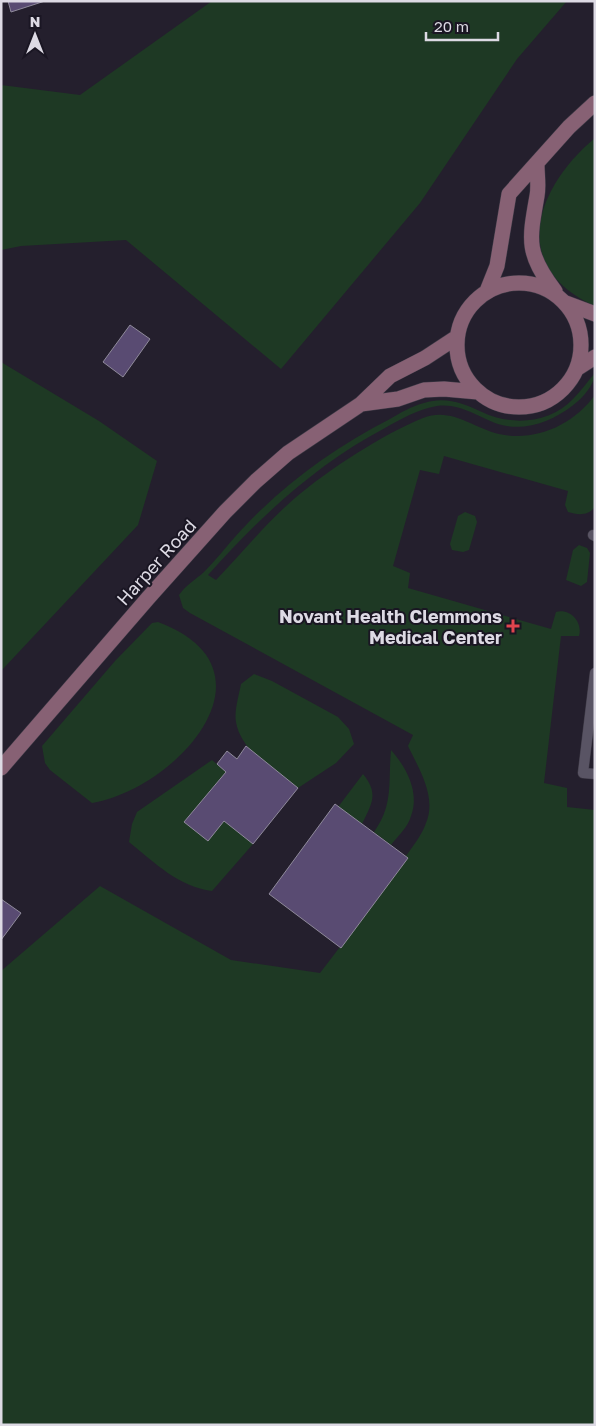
<svg xmlns="http://www.w3.org/2000/svg" width="596" height="1426" font-family="'Golos Text',sans-serif">
  <style>
    .green { fill: #1e3924 }
    .building { fill: #594b72; stroke: #8f8a9b }
    .lines { fill: none; stroke-linecap: round; stroke-linejoin: round }
    .lane-casing { stroke: #3f3b47; stroke-width: 11 }
    .secondary-casing { stroke: #3f3b47; stroke-width: 16 }
    .lane { stroke: #595464; stroke-width: 10 }
    .secondary { stroke: #876174; stroke-width: 15 }
    .health-dot { fill: #e0444e; stroke: #1a1623; stroke-width: 2 }
    .labels { text-anchor: middle; dominant-baseline: central; stroke-width: 4; stroke-linejoin: round; paint-order: stroke }
    .street-label { font-size: 18px; fill: #dddae4; stroke: #1a1623 }
    .poi-label { font-size: 18px; font-weight: bold; fill: #dddae4; stroke: #1a1623; text-anchor: end }
  </style>
  <rect width="100%" height="100%" fill="#241f2d"/>
  <path class="green" d="M 212,1 L 567,1 L 517,59 L 420,203 L 281,369 L 126,240 L 21,246 L 1,250 L 1,85 L 80,95 Z
    M 595,138 L 595,306 C 508,267 535,188 595,138 Z
    M 1,362 L 99,421 L 157,461 L 138,525 L 1,671 Z
    M 595,373 C 595,384 582,399 572,406 C 551,422 524,432 498,424 C 477,417 461,403 437,406 C 418,409 401,419 385,428 C 315,465 260,517 208,575 L 216,580 C 242,553 266,523 295,498 C 328,470 383,434 423,418 C 452,407 472,428 499,434 C 536,442 573,425 595,395 L 595,507 C 588,516 578,515 568,512 L 565,505 L 568,491 L 444,456 L 439,474 L 420,470 L 393,566 L 410,573 L 408,588 L 551,629 L 556,612 C 571,608 583,623 579,636 L 561,636 L 544,783 L 567,788 L 567,807 L 595,810 L 595,1425 L 1,1425 L 1,971 L 100,886 L 231,960 L 320,973 L 408,858 L 406,856 C 413,846 422,835 426,823 C 437,797 419,769 408,746 L 413,735 L 190,613 L 183,608 L 179,595 C 186,585 195,580 204,572 C 219,557 232,539 247,524 C 288,481 337,446 390,419 C 400,413 412,406 424,403 C 445,396 463,403 482,412 C 511,426 549,424 573,399 C 581,391 587,382 595,373 Z
    M 465,512 L 475,516 L 477,522 L 469,550 L 463,552 L 452,550 L 450,544 L 458,516 Z
    M 579,545 L 587,548 L 590,553 L 587,582 L 581,586 L 566,580 L 573,550 Z
    M 158,622 C 284,669 178,788 92,803 L 50,770 L 45,763 L 42,746 L 115,661 L 152,623 Z
    M 254,674 L 272,681 L 338,717 L 349,729 L 354,744 L 336,763 L 298,788 C 276,771 241,752 236,722 C 234,711 239,695 241,684 Z
    M 391,750 C 406,767 420,792 411,816 C 408,827 398,836 391,845 L 374,832 C 394,804 388,782 391,750 Z
    M 212,760 L 226,772 L 184,822 L 224,821 L 253,844 L 212,891 C 179,887 155,863 129,842 L 132,824 L 137,812 Z
    M 363,774 C 379,794 372,803 362,824 L 338,807 Z"/>
  <path class="building" d="M 8,1 L 45,1 L 11,12 Z
    M 130,325 L 150,339 L 123,377 L 103,362 Z
    M 246,746 L 298,788 L 253,844 L 224,821 L 208,841 L 184,822 L 226,772 L 217,764 L 227,751 L 237,759 Z
    M 335,804 L 408,858 L 341,948 L 269,894 Z
    M 1,899 L 21,913 L 1,940 Z"/>
  <g class="lines">
    <g class="lane-casing">
      <path id="lane" d="M 593,535 L 595,536
        M 595,673 L 583,773 L 595,774"/>
    </g>
    <g class="secondary-casing">
      <path id="secondary" d="M 537,165 C 537,175 539,186 537,196 C 529,241 526,253 555,291
        M457 345a62 62 0 1 1 124 0a62 62 0 1 1-124 0Z
        M 487,291 L 497,266 L 509,194 L 569,127 L 595,103
        M 566,303 L 595,314
        M 578,368 L 595,357
        M 361,404 L 398,399 L 424,390 L 444,389 L 478,392
        M 1,768 L 149,597 L 225,512 L 256,481 L 288,453 L 361,404 L 390,376 L 425,358 L 457,337"/>
    </g>
    <use href="#lane" class="lane"/>
    <use href="#secondary" class="secondary"/>
  </g>
  <path class="health-dot" d="M510.5 618.5h5v5h5v5h-5v5h-5v-5h-5v-5h5z"/>
  <g class="labels">
    <g class="street-label">
      <text transform="translate(156 562) rotate(-48)">Harper Road</text>
    </g>
    <g class="poi-label">
      <text x="502" y="616">Novant Health Clemmons<tspan x="502" dy="21">Medical Center</tspan></text>
    </g>
  </g>
  <rect width="596" height="1426" fill="none" stroke="#dddae4" stroke-width="5"/>
  <g transform="translate(35 35)" stroke="#1a1623" stroke-width="4" paint-order="stroke">
  <path d="M0-4L9 19L0 12L-9 19Z" fill="#dddae4"/>
  <text y="-8" font-size="14" font-weight="bold" text-anchor="middle" fill="#dddae4">N</text>
  </g>
  <path d="M426 32v8h72v-8" fill="none" stroke="#dddae4" stroke-width="2.5"/>
  <text x="434" y="32" font-size="15" fill="#dddae4" stroke="#1a1623" stroke-width="4" paint-order="stroke">20 m</text>
</svg>
